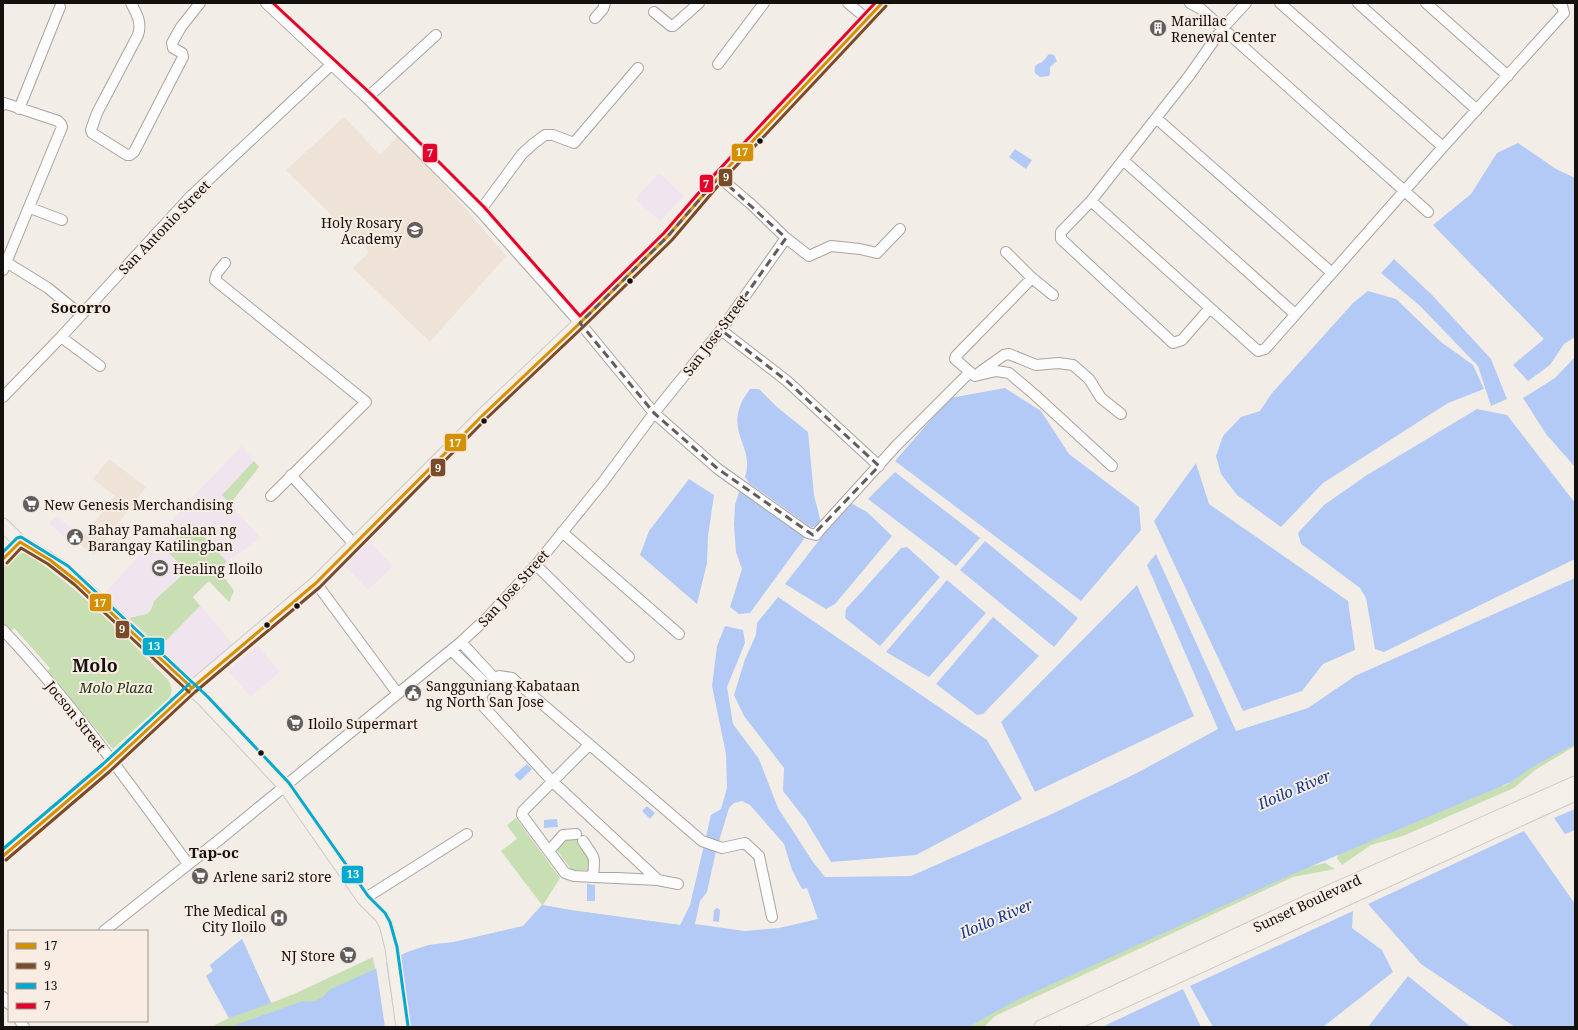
<svg xmlns="http://www.w3.org/2000/svg" width="1578" height="1030" font-family="'Noto Serif',serif">
  <style>
    .commercial { fill: #f0e5ee }
    .education { fill: #eee3d6 }
    .green { fill: #c7dfb2 }
    .water { fill: #b3caf6; fill-rule: evenodd }
    .pier { fill: #f3ede8 }
    .lines { fill: none; stroke-linecap: round; stroke-linejoin: round }
    .minor-casing { stroke: #a8a4a0; stroke-width: 12 }
    .major-casing { stroke: #ccc9c7; stroke-width: 15 }
    .minor { stroke: #fdfcfc; stroke-width: 10 }
    .major { stroke: #f5efea; stroke-width: 13 }
    .bus-1-casing { stroke: #f8ece3; stroke-width: 6 }
    .bus-2-casing { stroke: #f8ece3; stroke-width: 6 }
    .bus-3-casing { stroke: #f8ece3; stroke-width: 6 }
    .bus-4-casing { stroke: #f8ece3; stroke-width: 6 }
    .bus-1 { stroke: #d59002; stroke-width: 3 }
    .bus-2 { stroke: #7a4b2a; stroke-width: 3 }
    .bus-3 { stroke: #00a9ce; stroke-width: 3 }
    .bus-4 { stroke: #e4002b; stroke-width: 3 }
    .marked { fill: none; stroke: #625d5a; stroke-width: 3; stroke-dasharray: 8 5; stroke-linejoin: round }
    .bus-dot { fill: #14100d; stroke: #f8ece3; stroke-width: 1.5 }
    .labels { text-anchor: middle; dominant-baseline: central; stroke-width: 4; stroke-linejoin: round; paint-order: stroke }
    .poi-label { font-size: 14px; fill: #14100d; stroke: #f8ece3; text-anchor: start }
    .street-label { font-size: 14px; fill: #14100d; stroke: #f8ece3 }
    .park-label { font-size: 14px; font-style: italic; fill: #1e3210; stroke: #f8ece3 }
    .neighbourhood-label { font-size: 15px; font-weight: bold; fill: #14100d; stroke: #f8ece3 }
    .water-label { font-size: 15px; font-style: italic; fill: #0a3690; stroke: #f8ece3 }
    .district-label { font-size: 18px; font-weight: bold; fill: #14100d; stroke: #f8ece3 }
    .line-badge { stroke: #f8ece3; stroke-width: 1.5 }
    .badge-label { font-size: 11px; text-anchor: middle; font-weight: bold; fill: #fff }
  </style>
  <rect width="100%" height="100%" fill="#f3ede8"/>
  <path class="commercial" d="M 659,173 L 684,196 L 660,221 L 635,199 Z
    M 242,446 L 259,467 L 230,504 L 261,538 L 227,562 L 219,570 L 234,591 L 229,602 L 209,581 L 193,597 L 234,645 L 194,678 L 188,675 L 104,594 L 203,486 Z
    M 57,516 L 72,529 L 65,538 L 49,523 Z
    M 370,542 L 393,566 L 368,590 L 345,566 Z
    M 257,645 L 280,672 L 251,697 L 228,671 Z"/>
  <path class="education" d="M 344,117 L 380,155 L 398,136 L 465,208 L 506,256 L 430,342 L 353,268 L 369,252 L 286,170 Z
    M 109,459 L 146,487 L 94,555 L 78,543 L 115,496 L 93,479 Z"/>
  <path class="green" d="M 254,461 L 259,467 L 230,504 L 222,495 Z
    M 192,524 L 227,562 L 219,570 L 234,591 L 229,602 L 209,581 L 193,597 L 200,606 L 160,647 L 129,618 L 147,614 L 151,610 L 154,601 L 182,575 L 176,568 L 180,564 L 165,549 Z
    M 24,553 L 28,554 C 80,590 125,635 168,680 C 172,687 173,692 169,698 L 113,749 L 47,672 L 50,668 L 14,628 L 11,631 L 3,623 L 3,568 L 19,554 Z
    M 1575,741 L 1575,746 L 1535,770 L 1514,788 L 1403,836 L 1371,845 L 1342,865 L 1337,858 L 1340,851 L 1497,780 L 1504,786 L 1511,782 L 1512,777 Z
    M 516,818 L 560,878 L 543,905 L 570,910 L 680,925 L 404,966 L 401,955 L 429,945 L 454,942 L 523,926 L 542,905 L 501,851 L 517,839 L 507,825 Z
    M 575,837 L 591,855 L 590,870 L 572,870 L 558,852 L 557,849 L 561,840 Z
    M 1325,863 L 1335,869 L 1293,877 L 995,1016 L 984,1027 L 941,1027 L 1308,867 Z
    M 242,939 L 271,1003 L 294,994 L 373,957 L 375,969 L 369,972 L 335,997 L 246,1027 L 211,1027 L 229,1018 L 206,976 L 213,971 L 210,965 Z"/>
  <path class="water" d="M 1049,54 L 1054,55 L 1057,61 L 1050,67 L 1050,74 L 1049,76 L 1040,77 L 1035,73 C 1033,61 1040,66 1044,60 C 1046,58 1047,56 1049,54 Z
    M 1518,143 L 1556,169 L 1575,178 L 1575,337 L 1564,344 L 1550,365 L 1528,381 L 1513,365 L 1544,339 L 1433,225 L 1471,194 L 1497,153 Z
    M 1015,149 L 1032,160 L 1026,169 L 1009,157 Z
    M 1394,259 L 1432,295 L 1491,359 L 1507,399 L 1491,406 L 1478,366 L 1419,305 L 1381,273 Z
    M 1368,291 L 1396,299 L 1441,342 L 1473,365 L 1484,389 L 1448,403 L 1323,483 L 1281,527 L 1237,495 L 1221,474 L 1216,456 L 1223,436 L 1241,417 L 1260,411 L 1272,393 L 1353,303 Z
    M 1575,357 L 1575,467 L 1546,434 L 1523,398 L 1555,378 Z
    M 1005,388 L 1041,411 L 1069,454 L 1139,507 L 1141,530 L 1081,601 L 895,461 L 950,398 Z
    M 750,389 L 759,389 L 777,407 L 808,432 L 814,495 L 821,523 L 812,528 L 749,483 L 745,477 C 756,444 719,430 750,389 Z
    M 1477,409 L 1507,415 L 1575,503 L 1575,559 L 1384,652 L 1375,649 L 1366,598 L 1360,588 L 1301,544 L 1298,533 L 1324,505 L 1367,475 Z
    M 1196,463 L 1209,504 L 1348,601 L 1355,650 L 1323,664 L 1302,691 L 1243,711 L 1154,521 Z
    M 895,472 L 980,538 L 956,566 L 868,499 Z
    M 689,479 L 714,495 L 708,536 L 707,563 L 697,604 L 640,555 L 649,531 Z
    M 740,489 L 801,532 L 804,539 L 750,613 L 739,614 L 730,607 L 742,569 L 736,552 L 734,525 L 735,505 Z
    M 849,502 L 867,512 L 892,536 L 835,604 L 826,609 L 785,584 Z
    M 985,541 L 1078,618 L 1054,647 L 960,570 Z
    M 907,547 L 940,577 L 880,646 L 845,618 L 846,609 L 901,548 Z
    M 1156,554 L 1236,731 L 1308,708 L 1355,676 L 1575,578 L 1575,744 L 1529,769 L 1511,782 L 1293,874 L 1017,1000 L 968,1027 L 223,1027 L 230,1027 L 303,1001 C 313,1004 323,999 329,990 L 375,969 L 407,952 L 429,945 L 454,942 L 523,926 L 542,905 L 570,910 L 680,925 L 690,905 L 711,815 L 721,809 L 727,788 L 726,754 L 712,686 L 717,646 L 725,626 L 743,630 L 745,643 L 727,687 L 733,724 L 759,759 L 778,808 L 813,862 L 825,877 L 911,876 L 1054,813 L 1135,774 L 1218,729 L 1147,565 ZM 742,801 L 750,805 L 784,844 L 792,870 L 802,889 L 807,888 L 818,919 L 779,928 L 745,931 L 695,924 L 700,901 L 707,892 L 716,851 L 729,808 L 734,803 Z
    M 947,580 L 986,613 L 929,677 L 886,652 Z
    M 1137,585 L 1194,716 L 1035,792 L 1001,722 Z
    M 778,597 L 987,740 L 1022,799 L 916,855 L 831,862 L 805,819 L 783,791 L 784,768 L 744,716 L 734,695 L 745,659 L 756,635 L 757,623 Z
    M 993,617 L 1039,656 L 983,714 L 977,715 L 936,684 Z
    M90 665a5 5 0 1 1 10 0a5 5 0 1 1-10 0Z
    M 527,764 L 532,769 L 520,781 L 514,775 Z
    M 647,806 L 655,813 L 650,819 L 642,811 Z
    M 1575,809 L 1575,830 L 1565,834 L 1554,818 Z
    M 557,819 L 558,827 L 544,828 L 544,820 Z
    M 1524,831 L 1575,904 L 1575,1027 L 1515,1027 L 1421,964 L 1368,904 Z
    M 587,884 L 595,885 L 595,901 L 587,901 Z
    M 717,908 L 720,910 L 719,922 L 713,921 L 714,910 Z
    M 1353,911 L 1352,928 L 1382,950 L 1393,972 L 1323,1027 L 1213,1027 L 1190,986 Z
    M 242,939 L 271,1003 L 229,1018 L 206,976 L 213,971 L 210,965 Z
    M 1408,976 L 1471,1027 L 1368,1027 Z
    M 1183,989 L 1201,1027 L 1107,1027 L 1106,1025 Z"/>
  <path class="pier" d="M 383,963 L 386,963 L 396,1027 L 385,1027 L 376,967 Z"/>
  <g class="lines">
    <g class="minor-casing">
      <path id="minor" d="M 131,3 C 137,14 142,23 138,35 L 97,113 L 91,130 L 92,133 L 127,155 L 130,155 L 134,152 L 183,57 L 182,53 L 173,48 L 172,43 L 181,27 L 200,3
        M 266,3 L 367,98 L 480,211 L 580,323 L 654,413 L 718,469 L 808,533 L 816,535 L 819,531 L 896,446 L 970,372 L 975,376 L 996,371 L 1009,373 L 1035,395 L 1112,466
        M 848,3 L 867,19
        M 1190,3 L 1201,9 L 1428,212
        M 1280,3 L 1443,147
        M 1358,3 L 1477,110
        M 1426,3 L 1508,76
        M 654,12 L 671,26 L 673,26 L 699,3
        M 595,18 L 603,9 L 605,3
        M 718,64 L 764,3
        M 367,98 L 436,35
        M 3,105 L 4,103 L 58,121 L 61,124 L 62,127 L 3,270
        M 19,109 L 60,7
        M 1156,118 L 1332,273
        M 1123,160 L 1295,314
        M 1091,201 L 1258,351 L 1265,349 L 1443,147 L 1564,13 L 1562,6 L 1558,3
        M 30,208 L 62,220
        M 480,211 L 522,154 L 533,144 L 545,135 L 553,135 L 574,143 L 638,68
        M 786,238 L 809,256 L 831,246 L 860,249 L 877,253 L 900,229
        M 1006,252 L 1032,278 L 1053,295
        M 6,262 L 48,288 L 81,315
        M 225,263 L 217,273 L 215,280 L 366,402 L 271,496
        M 1210,308 L 1182,340 L 1173,343 L 1061,239 L 1061,232 L 1091,201 L 1189,76 L 1222,29 L 1246,3
        M 721,330 L 787,381 L 879,466
        M 61,337 L 100,366
        M 970,372 L 955,359 L 956,356 L 1032,278
        M 980,372 L 1004,355 L 1009,354 L 1036,365 L 1058,363 L 1073,365 L 1089,379 L 1101,398 L 1121,414
        M 3,397 L 61,337 L 190,197 L 332,64
        M 291,475 L 354,544
        M 562,532 L 679,634
        M 536,565 L 629,657
        M 316,583 L 398,694
        M 3,630 C 71,702 130,784 188,864
        M 461,642 L 495,679
        M 451,650 L 488,686
        M 589,745 L 523,811 L 522,815 L 565,873 L 574,876 L 658,880 L 678,884
        M 583,841 C 595,860 595,853 593,877
        M 549,851 L 563,835 L 576,834
        M 658,880 L 553,782 L 484,707 L 481,695 L 499,676 L 512,678 L 702,841 L 722,848 L 745,843 L 759,856 L 772,917
        M 364,899 L 467,834
        M 104,931 L 219,840 L 461,642 L 488,617 L 536,565 L 603,482 L 654,413 L 721,330 L 786,238 L 752,205 L 719,177
        M 3,997 L 9,1004
        M 20,1021 L 24,1027"/>
    </g>
    <g class="major-casing">
      <path id="major" d="M 3,525 L 20,542 L 49,559 L 65,570 L 91,593 L 205,701 L 285,786 L 364,899 L 381,916 L 386,924 L 392,948 L 403,1027
        M 3,559 L 20,542
        M 3,856 L 106,768 L 192,688 L 316,583 L 485,413 L 580,323 L 668,236 L 719,177 L 882,3
        M 1041,1027 L 1311,900 L 1575,783
        M 1067,1027 L 1575,794"/>
    </g>
    <use href="#minor" class="minor"/>
    <use href="#major" class="major"/>
    <g class="bus-1-casing">
      <path id="bus-1" d="M 3,559 L 20,542 L 50,560 L 78,582 L 192,688
        M 3,856 L 106,768 L 192,688 L 316,583 L 485,413 L 580,323 L 668,236 L 719,177 L 882,3"/>
    </g>
    <g class="bus-2-casing">
      <path id="bus-2" d="M 7,563 L 21,548 L 48,564 L 75,585 L 189,692
        M 6,860 L 109,772 L 195,692 L 320,587 L 488,417 L 583,327 L 672,240 L 723,180 L 886,6"/>
    </g>
    <g class="bus-3-casing">
      <path id="bus-3" d="M 3,552 L 17,538 L 21,537 L 68,566 L 208,697 L 289,783 L 368,896 L 385,913 L 390,922 L 397,947 L 408,1026
        M 3,849 L 103,764 L 189,684"/>
    </g>
    <g class="bus-4-casing">
      <path id="bus-4" d="M 273,3 L 371,94 L 484,207 L 580,316 L 664,233 L 715,174 L 875,3"/>
    </g>
    <use href="#bus-1" class="bus-1"/>
    <use href="#bus-2" class="bus-2"/>
    <use href="#bus-3" class="bus-3"/>
    <use href="#bus-4" class="bus-4"/>
  </g>
  <path class="marked" d="M 719,177 L 786,238 L 721,330 L 787,381 L 879,466 L 813,535 L 718,469 L 654,413 L 580,323 L 668,236 Z"/>
  <defs>
    <g id="building-disc" transform="scale(0.9)"><circle r="9.5" fill="#625d5a" stroke="#f8ece3"/><path d="M-4-6H4V6H1V3H-1V6H-4ZM-2.5-4.3h1.7v1.8h-1.7ZM.8-4.3h1.7v1.8H.8ZM-2.5-1h1.7V.8h-1.7ZM.8-1h1.7V.8H.8Z" fill="#fff"/></g>
    <g id="school-disc" transform="scale(0.9)"><circle r="9.5" fill="#625d5a" stroke="#f8ece3"/><path d="M0-5L7-2L0 1L-7-2ZM-4 1L0 2.5L4 1V4Q0 6-4 4Z" fill="#fff"/></g>
    <g id="supermarket-disc" transform="scale(0.9)"><circle r="9.5" fill="#625d5a" stroke="#f8ece3"/><path d="M-6-5.5h2.5l.6 2H6L4.5 2H-2.5L-4.4-4H-6ZM-1.5 3.2a1.3 1.3 0 1 0 .1 0ZM3 3.2a1.3 1.3 0 1 0 .1 0Z" fill="#fff"/></g>
    <g id="civic-disc" transform="scale(0.9)"><circle r="9.5" fill="#625d5a" stroke="#f8ece3"/><path d="M-.6-6.5H3V-4.5H.6V-3L4-1V1h2V6H-6V1h2V-1L-.6-3ZM-1.2 2.5V6h2.4V2.5Z" fill="#fff"/></g>
    <g id="stadium-disc" transform="scale(0.9)"><circle r="9.5" fill="#625d5a" stroke="#f8ece3"/><path d="M0-5a6.5 5 0 1 0 0 10a6.5 5 0 1 0 0-10ZM-3.5-1.8h7v3.6h-7Z" fill="#fff"/></g>
    <g id="hospital-disc" transform="scale(0.9)"><circle r="9.5" fill="#625d5a" stroke="#f8ece3"/><path d="M-5-5h3v3.5h4V-5h3V5h-3V1.5h-4V5h-3Z" fill="#fff"/></g>
  </defs>
  <g fill-rule="evenodd">
    <use href="#building-disc" x="1158" y="28"/>
    <use href="#school-disc" x="415" y="230"/>
    <use href="#supermarket-disc" x="31" y="504"/>
    <use href="#civic-disc" x="75" y="537"/>
    <use href="#stadium-disc" x="160" y="568"/>
    <use href="#civic-disc" x="413" y="693"/>
    <use href="#supermarket-disc" x="295" y="723"/>
    <use href="#supermarket-disc" x="200" y="876"/>
    <use href="#hospital-disc" x="279" y="918"/>
    <use href="#supermarket-disc" x="348" y="955"/>
  </g>
  <g class="bus-dot">
    <circle cx="760" cy="141" r="3.5"/>
    <circle cx="630" cy="281" r="3.5"/>
    <circle cx="484" cy="421" r="3.5"/>
    <circle cx="297" cy="606" r="3.5"/>
    <circle cx="267" cy="625" r="3.5"/>
    <circle cx="261" cy="753" r="3.5"/>
  </g>
  <g class="labels">
    <g class="poi-label">
      <text x="1171" y="20">Marillac<tspan x="1171" dy="16">Renewal Center</tspan></text>
      <text x="402" y="222" text-anchor="end">Holy Rosary<tspan x="402" dy="16">Academy</tspan></text>
      <text x="44" y="504">New Genesis Merchandising</text>
      <text x="88" y="529">Bahay Pamahalaan ng<tspan x="88" dy="16">Barangay Katilingban</tspan></text>
      <text x="173" y="568">Healing Iloilo</text>
      <text x="426" y="685">Sangguniang Kabataan<tspan x="426" dy="16">ng North San Jose</tspan></text>
      <text x="308" y="723">Iloilo Supermart</text>
      <text x="213" y="876">Arlene sari2 store</text>
      <text x="266" y="910" text-anchor="end">The Medical<tspan x="266" dy="16">City Iloilo</tspan></text>
      <text x="335" y="955" text-anchor="end">NJ Store</text>
    </g>
    <g class="street-label">
      <text transform="translate(164 227) rotate(-46)">San Antonio Street</text>
      <text transform="translate(715 335) rotate(-53)">San Jose Street</text>
      <text transform="translate(513 588) rotate(-48)">San Jose Street</text>
      <text transform="translate(76 716) rotate(51)">Jocson Street</text>
      <text transform="translate(1307 903) rotate(-25)">Sunset Boulevard</text>
    </g>
    <g class="park-label">
      <text x="116" y="687">Molo Plaza</text>
    </g>
    <g class="neighbourhood-label">
      <text x="81" y="307">Socorro</text>
      <text x="214" y="852">Tap-oc</text>
    </g>
    <g class="water-label">
      <text transform="translate(1294 789) rotate(-23)">Iloilo River</text>
      <text transform="translate(996 918) rotate(-23)">Iloilo River</text>
    </g>
    <g class="district-label">
      <text x="95" y="665">Molo</text>
    </g>
  </g>
  <g class="line-badge">
    <rect x="731" y="143" width="23" height="19" rx="4" fill="#d59002"/>
    <rect x="422" y="143" width="16" height="20" rx="4" fill="#e4002b"/>
    <rect x="718" y="168" width="15" height="19" rx="4" fill="#7a4b2a"/>
    <rect x="699" y="174" width="15" height="19" rx="4" fill="#e4002b"/>
    <rect x="444" y="433" width="23" height="19" rx="4" fill="#d59002"/>
    <rect x="430" y="458" width="16" height="19" rx="4" fill="#7a4b2a"/>
    <rect x="89" y="593" width="23" height="19" rx="4" fill="#d59002"/>
    <rect x="115" y="620" width="15" height="19" rx="4" fill="#7a4b2a"/>
    <rect x="142" y="637" width="23" height="19" rx="4" fill="#00a9ce"/>
    <rect x="341" y="865" width="23" height="19" rx="4" fill="#00a9ce"/>
  </g>
  <g class="badge-label">
    <text x="742" y="156">17</text>
    <text x="430" y="157">7</text>
    <text x="726" y="181">9</text>
    <text x="706" y="188">7</text>
    <text x="455" y="447">17</text>
    <text x="438" y="472">9</text>
    <text x="100" y="607">17</text>
    <text x="122" y="633">9</text>
    <text x="154" y="650">13</text>
    <text x="353" y="878">13</text>
  </g>
  <rect width="1578" height="1030" fill="none" stroke="#14100d" stroke-width="8"/>
  <rect x="8" y="930" width="140" height="92" fill="#f8ece3" stroke="#9d948d"/>
  <rect x="16" y="943" width="20" height="6" fill="#d59002" stroke="#9d948d"/>
  <text x="44" y="950" font-size="12" fill="#14100d">17</text>
  <rect x="16" y="963" width="20" height="6" fill="#7a4b2a" stroke="#9d948d"/>
  <text x="44" y="970" font-size="12" fill="#14100d">9</text>
  <rect x="16" y="983" width="20" height="6" fill="#00a9ce" stroke="#9d948d"/>
  <text x="44" y="990" font-size="12" fill="#14100d">13</text>
  <rect x="16" y="1003" width="20" height="6" fill="#e4002b" stroke="#9d948d"/>
  <text x="44" y="1010" font-size="12" fill="#14100d">7</text>
</svg>
